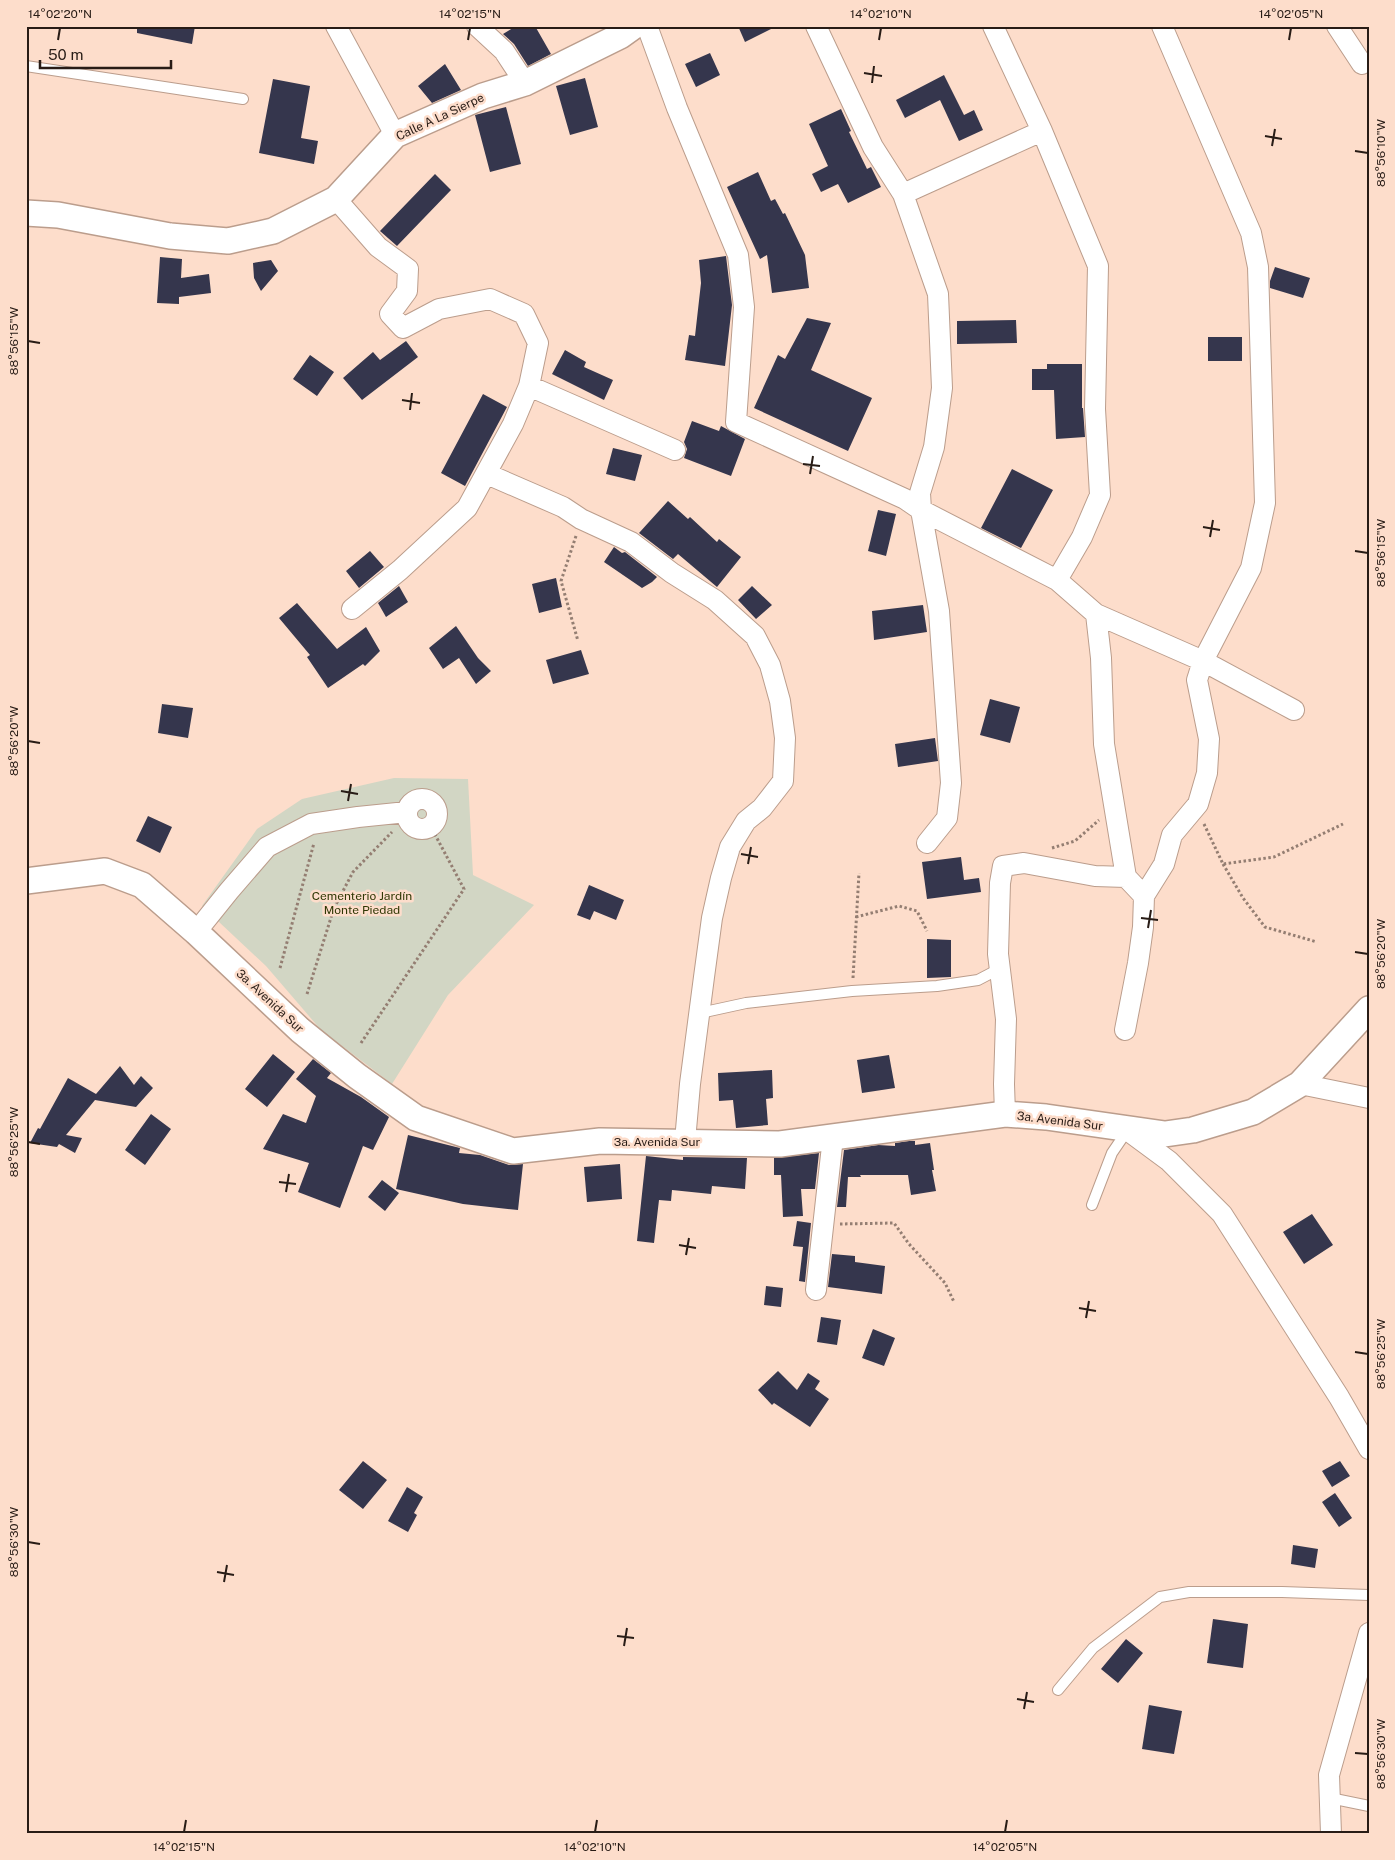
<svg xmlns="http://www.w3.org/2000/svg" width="1395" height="1860" font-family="'Public Sans',sans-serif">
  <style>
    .green { fill: #d2d6c4 }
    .building { fill: #35364d }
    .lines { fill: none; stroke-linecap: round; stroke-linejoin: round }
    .service-casing { stroke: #bb9d8c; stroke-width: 12 }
    .minor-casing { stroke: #bb9d8c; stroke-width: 22 }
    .tertiary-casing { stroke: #bb9d8c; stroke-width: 28 }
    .path { stroke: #947e72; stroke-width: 3; stroke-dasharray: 2.5 2.5; stroke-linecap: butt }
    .service { stroke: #fff; stroke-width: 10 }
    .minor { stroke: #fff; stroke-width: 20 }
    .tertiary { stroke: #fff; stroke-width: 25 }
    .ticks { fill: none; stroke: #281c16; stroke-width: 2 }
    .labels { text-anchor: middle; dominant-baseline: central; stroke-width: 5; stroke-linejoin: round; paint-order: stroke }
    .street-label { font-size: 12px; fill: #281c16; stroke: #fdddcb }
    .park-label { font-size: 12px; fill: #303805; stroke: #fdddcb }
    .neatline { fill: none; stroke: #281c16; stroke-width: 2 }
    .ticks-label { font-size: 12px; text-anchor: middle; fill: #281c16 }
  </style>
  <rect width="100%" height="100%" fill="#fdddcb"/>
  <path class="green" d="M 394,778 L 468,779 L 473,875 L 534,905 L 448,995 L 392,1084 L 321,1030 L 266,966 L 202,906 L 257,829 L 302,799 Z"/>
  <path class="building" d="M 137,26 L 195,26 L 192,44 L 137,33 Z
    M 516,26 L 535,26 L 551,54 L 528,66 L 514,44 L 503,34 Z
    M 738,26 L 777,26 L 745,42 Z
    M 710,53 L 720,75 L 696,87 L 685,64 Z
    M 445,64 L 461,90 L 432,103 L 418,86 Z
    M 944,75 L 964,115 L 974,110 L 983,130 L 959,141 L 940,100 L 905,118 L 896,100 Z
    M 585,78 L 598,127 L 570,135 L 556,86 Z
    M 273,79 L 310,86 L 301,138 L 318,141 L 314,164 L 259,153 Z
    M 506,107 L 521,164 L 490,172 L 475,115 Z
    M 841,109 L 851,131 L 849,132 L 867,169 L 871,167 L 881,187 L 848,203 L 838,184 L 821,192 L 812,174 L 828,166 L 809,124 Z
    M 758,172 L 771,201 L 775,199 L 783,214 L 785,213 L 805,255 L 809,288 L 772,293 L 767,255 L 760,259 L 727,187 Z
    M 435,174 L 451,190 L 397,246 L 380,231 Z
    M 726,256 L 732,305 L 725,366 L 685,360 L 689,335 L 695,336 L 701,283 L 699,260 Z
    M 160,257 L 182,259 L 181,278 L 209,274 L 211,293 L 179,297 L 179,304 L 157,303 Z
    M 271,260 L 278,271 L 261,291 L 254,278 L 253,263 Z
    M 1275,267 L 1310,278 L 1303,298 L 1270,288 L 1270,281 Z
    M 807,318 L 831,323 L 811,370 L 872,398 L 848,451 L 754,408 L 778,355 L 785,359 Z
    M 1016,320 L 1017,343 L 957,344 L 957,321 Z
    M 1208,337 L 1242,337 L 1242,361 L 1208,361 Z
    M 406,341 L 418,357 L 362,400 L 343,378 L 373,352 L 380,360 Z
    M 565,350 L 586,362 L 584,367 L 613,380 L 604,400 L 552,374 Z
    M 310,355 L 334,372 L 317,396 L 293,379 Z
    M 1047,364 L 1082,364 L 1082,408 L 1083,408 L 1085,437 L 1056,439 L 1054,390 L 1032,390 L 1032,369 L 1047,369 Z
    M 483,394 L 507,407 L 465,486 L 441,473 Z
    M 692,421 L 719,431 L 721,426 L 745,439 L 731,476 L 684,458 L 687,449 L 684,442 Z
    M 613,448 L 642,455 L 635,481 L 606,474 Z
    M 1012,469 L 1053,490 L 1021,548 L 981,528 Z
    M 668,501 L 688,519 L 690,517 L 717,542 L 719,539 L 741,557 L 717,587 L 678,554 L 673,559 L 639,533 Z
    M 878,510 L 896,514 L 886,556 L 868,551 Z
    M 614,547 L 622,553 L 625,552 L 657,577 L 652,582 L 642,588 L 604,562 Z
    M 370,551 L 384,567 L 359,588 L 346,571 Z
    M 556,578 L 562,607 L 539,613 L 532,584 Z
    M 399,586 L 408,602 L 386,617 L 378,603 Z
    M 752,586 L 772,605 L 756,619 L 738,600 Z
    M 297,603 L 337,649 L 366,627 L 380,651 L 365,666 L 363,664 L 328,688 L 307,657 L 310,655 L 279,618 Z
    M 923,605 L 927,632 L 874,640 L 872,611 Z
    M 456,626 L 478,658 L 491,671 L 476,684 L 459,658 L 443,669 L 429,648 Z
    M 581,650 L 589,674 L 553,684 L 546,660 Z
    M 990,699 L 1020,707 L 1010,743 L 980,735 Z
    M 162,704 L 193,708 L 188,738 L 158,733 Z
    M 935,738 L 938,761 L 898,767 L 895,744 Z
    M 148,816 L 172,827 L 160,853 L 136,841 Z
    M 961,857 L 964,880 L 979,878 L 981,892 L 927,899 L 922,862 Z
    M 589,885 L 624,900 L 616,920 L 594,911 L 590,920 L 577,915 Z
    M 927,939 L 951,940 L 951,977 L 927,978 Z
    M 273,1054 L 295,1072 L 267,1107 L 245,1089 Z
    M 889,1055 L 895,1088 L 862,1093 L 857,1060 Z
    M 313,1059 L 331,1073 L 327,1078 L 361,1097 L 389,1117 L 373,1150 L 363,1146 L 340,1208 L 298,1192 L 309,1163 L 263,1149 L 283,1114 L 306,1123 L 316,1096 L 296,1079 Z
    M 120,1066 L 134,1085 L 141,1076 L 153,1088 L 136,1107 L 95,1100 L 66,1135 L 82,1138 L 75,1153 L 59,1144 L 57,1147 L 30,1143 L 38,1128 L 40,1129 L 68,1078 L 96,1094 Z
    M 772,1070 L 773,1098 L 766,1099 L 768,1125 L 736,1128 L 733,1100 L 719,1101 L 718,1073 Z
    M 151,1114 L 171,1129 L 145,1165 L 125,1150 Z
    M 408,1135 L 460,1148 L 459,1153 L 480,1155 L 509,1165 L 523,1164 L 518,1210 L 463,1204 L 396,1189 Z
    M 909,1141 L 915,1141 L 915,1145 L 930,1143 L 934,1170 L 932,1170 L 936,1191 L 911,1195 L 908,1175 L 860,1175 L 861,1177 L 848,1177 L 846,1207 L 837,1207 L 844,1150 L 878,1145 L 895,1146 L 895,1143 Z
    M 819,1153 L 815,1189 L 801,1189 L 803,1216 L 783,1217 L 781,1175 L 774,1175 L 774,1158 Z
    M 646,1156 L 683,1160 L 683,1157 L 747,1158 L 745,1189 L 712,1186 L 711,1194 L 672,1190 L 671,1201 L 659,1200 L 654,1243 L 637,1241 Z
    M 620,1164 L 622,1199 L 587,1202 L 584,1167 Z
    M 382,1180 L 399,1193 L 385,1211 L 368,1197 Z
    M 1312,1214 L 1333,1245 L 1304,1264 L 1283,1232 Z
    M 797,1221 L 811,1223 L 805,1282 L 799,1281 L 803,1247 L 793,1246 Z
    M 832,1254 L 855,1256 L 855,1262 L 885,1266 L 882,1294 L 828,1287 Z
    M 766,1286 L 783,1288 L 781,1307 L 764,1305 Z
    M 821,1317 L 841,1320 L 837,1345 L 817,1342 Z
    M 873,1329 L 895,1338 L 884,1366 L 862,1358 Z
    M 778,1371 L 797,1390 L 808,1373 L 820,1381 L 815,1389 L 829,1399 L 810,1427 L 774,1403 L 772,1405 L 758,1390 Z
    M 363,1461 L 387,1480 L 363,1509 L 339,1490 Z
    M 1340,1461 L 1350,1476 L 1332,1487 L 1322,1471 Z
    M 407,1487 L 423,1497 L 414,1513 L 417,1515 L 408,1532 L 388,1521 Z
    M 1335,1493 L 1352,1518 L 1339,1527 L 1322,1502 Z
    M 1293,1545 L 1318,1549 L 1315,1568 L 1291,1564 Z
    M 1213,1619 L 1248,1624 L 1243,1668 L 1207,1663 Z
    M 1126,1639 L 1143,1653 L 1118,1683 L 1101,1669 Z
    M 1149,1705 L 1182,1711 L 1174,1754 L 1142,1749 Z"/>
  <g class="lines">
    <g class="service-casing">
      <path id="service" d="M 26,66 L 243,99
        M 700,1013 L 746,1003 L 852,991 L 937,986 L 978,980 L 999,969
        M 1092,1205 L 1112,1153 L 1127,1131
        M 1058,1690 L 1093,1648 L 1160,1597 L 1189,1592 L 1282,1592 L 1369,1595
        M 1330,1798 L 1369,1806"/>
    </g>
    <g class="minor-casing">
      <path id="minor" d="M 336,26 L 395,135
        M 477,26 L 504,51 L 525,83
        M 647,26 L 677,108 L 738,255 L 744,307 L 736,422 L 905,499 L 921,510 L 1057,580 L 1096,614 L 1203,661 L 1294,710
        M 816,26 L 873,147 L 903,194 L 938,294 L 942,388 L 934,447 L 920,493 L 921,510 L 939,611 L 951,783 L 947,818 L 927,843
        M 993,26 L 1042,131 L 1098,266 L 1095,409 L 1100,495 L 1082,537 L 1057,580
        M 1337,26 L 1362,64
        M 903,194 L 1042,131
        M 336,199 L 378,247 L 408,269 L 407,291 L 390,314 L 403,328 L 439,309 L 490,299 L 524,314 L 538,343 L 529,386 L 513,424 L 467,508 L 400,570 L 352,609
        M 529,386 L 675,450
        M 487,474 L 563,507 L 581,519 L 631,542 L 672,573 L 715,600 L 755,636 L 770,665 L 780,701 L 785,738 L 783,781 L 762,808 L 746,821 L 730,847 L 721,878 L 712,918 L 704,977 L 690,1084 L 685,1141
        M 1096,614 L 1101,658 L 1104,744 L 1126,877
        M407 814a15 15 0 1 1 30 0a15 15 0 1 1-30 0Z
        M 196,932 L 229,891 L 267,847 L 311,824 L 358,817 L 407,812
        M 1125,1030 L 1138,963 L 1143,927 L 1144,896 L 1164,864 L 1172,835 L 1198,804 L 1207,773 L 1209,739 L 1197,680 L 1203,661 L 1251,568 L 1265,503 L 1258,267 L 1251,233 L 1162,26
        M 1300,1084 L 1369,1098
        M 1005,1114 L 1004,1084 L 1006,1019 L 998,954 L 1000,883 L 1003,866 L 1024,863 L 1095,876 L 1126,877 L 1144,896
        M 1127,1130 L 1169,1161 L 1222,1214 L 1339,1397 L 1369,1449
        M 816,1290 L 833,1137
        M 1331,1834 L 1329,1775 L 1369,1633"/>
    </g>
    <g class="tertiary-casing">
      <path id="tertiary" d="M 26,213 L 58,215 L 170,236 L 228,241 L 273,231 L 336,199 L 395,135 L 483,96 L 525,83 L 620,36 L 634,26
        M 26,881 L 105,871 L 142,885 L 196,932 L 300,1030 L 357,1076 L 416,1118 L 513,1151 L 600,1141 L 780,1144 L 1005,1114 L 1046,1117 L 1165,1134 L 1193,1130 L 1253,1112 L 1300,1084 L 1369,1009"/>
    </g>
    <path class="path" d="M 576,536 L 561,581 L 578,641
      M 1204,824 L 1223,864 L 1274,857 L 1343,824
      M 1052,848 L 1075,841 L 1099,820
      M 1223,864 L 1243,898 L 1265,927 L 1317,942
      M 856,917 L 899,906 L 917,911 L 927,931
      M 280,968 L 314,843
      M 853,978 L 859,873
      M 307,994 L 334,908 L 353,872 L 392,832
      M 361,1043 L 464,889 L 431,827
      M 840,1224 L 894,1223 L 909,1244 L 945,1283 L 954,1302"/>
    <use href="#service" class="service"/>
    <use href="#minor" class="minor"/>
    <use href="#tertiary" class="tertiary"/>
  </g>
  <path class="ticks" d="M 58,40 L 60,28M 468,40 L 470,28M 879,40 L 881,28M 1289,40 L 1291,28M 864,73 L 882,76M 872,83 L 874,66M 1265,136 L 1282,139M 1272,146 L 1275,129M 1355,151 L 1368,153M 28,341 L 40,343M 402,400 L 420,403M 410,410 L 412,393M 803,464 L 820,466M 810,474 L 813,456M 1203,527 L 1220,530M 1210,537 L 1213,520M 1355,551 L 1368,553M 28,741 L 40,743M 341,791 L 358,794M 348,801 L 351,784M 741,854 L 758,857M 748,864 L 751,847M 1141,918 L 1158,920M 1148,928 L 1151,910M 1355,952 L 1368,954M 28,1142 L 40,1144M 279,1182 L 296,1184M 286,1192 L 289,1174M 679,1245 L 696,1248M 686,1255 L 689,1238M 1079,1308 L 1096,1311M 1086,1318 L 1089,1301M 1355,1352 L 1368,1354M 28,1542 L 40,1544M 217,1572 L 234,1575M 224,1582 L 227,1565M 617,1636 L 634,1638M 624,1646 L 627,1628M 1017,1699 L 1034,1702M 1024,1709 L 1027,1692M 1355,1753 L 1368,1754M 184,1832 L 186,1820M 595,1832 L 597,1820M 1005,1832 L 1007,1820"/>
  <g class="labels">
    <g class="street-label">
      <text transform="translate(440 117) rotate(-25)">Calle A La Sierpe</text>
      <text transform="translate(270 1001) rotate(43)">3a. Avenida Sur</text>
      <text transform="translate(1060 1121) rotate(7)">3a. Avenida Sur</text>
      <text x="657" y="1142">3a. Avenida Sur</text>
    </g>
    <g class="park-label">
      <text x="362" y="896">Cementerio Jardín<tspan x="362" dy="14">Monte Piedad</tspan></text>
    </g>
  </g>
  <rect width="1395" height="1860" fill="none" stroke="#fdddcb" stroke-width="55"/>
  <path d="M40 60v8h131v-8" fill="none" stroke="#281c16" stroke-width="2.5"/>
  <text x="48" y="60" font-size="15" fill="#281c16" stroke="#fdddcb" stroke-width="4" paint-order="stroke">50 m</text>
  <rect x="28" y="28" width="1340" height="1804" class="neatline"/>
  <g class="ticks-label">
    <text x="60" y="18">14°02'20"N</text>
    <text x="470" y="18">14°02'15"N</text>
    <text x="881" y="18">14°02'10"N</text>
    <text x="1291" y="18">14°02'05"N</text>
    <text transform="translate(1381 153) rotate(-90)" y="4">88°56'10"W</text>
    <text transform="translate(14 341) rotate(-90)" y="4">88°56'15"W</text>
    <text transform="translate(1381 553) rotate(-90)" y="4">88°56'15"W</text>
    <text transform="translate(14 741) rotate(-90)" y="4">88°56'20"W</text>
    <text transform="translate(1381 954) rotate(-90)" y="4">88°56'20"W</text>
    <text transform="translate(14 1142) rotate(-90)" y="4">88°56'25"W</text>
    <text transform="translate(1381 1354) rotate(-90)" y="4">88°56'25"W</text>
    <text transform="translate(14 1542) rotate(-90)" y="4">88°56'30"W</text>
    <text transform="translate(1381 1754) rotate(-90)" y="4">88°56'30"W</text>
    <text x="184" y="1851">14°02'15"N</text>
    <text x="595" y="1851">14°02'10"N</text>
    <text x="1005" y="1851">14°02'05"N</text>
  </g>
</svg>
